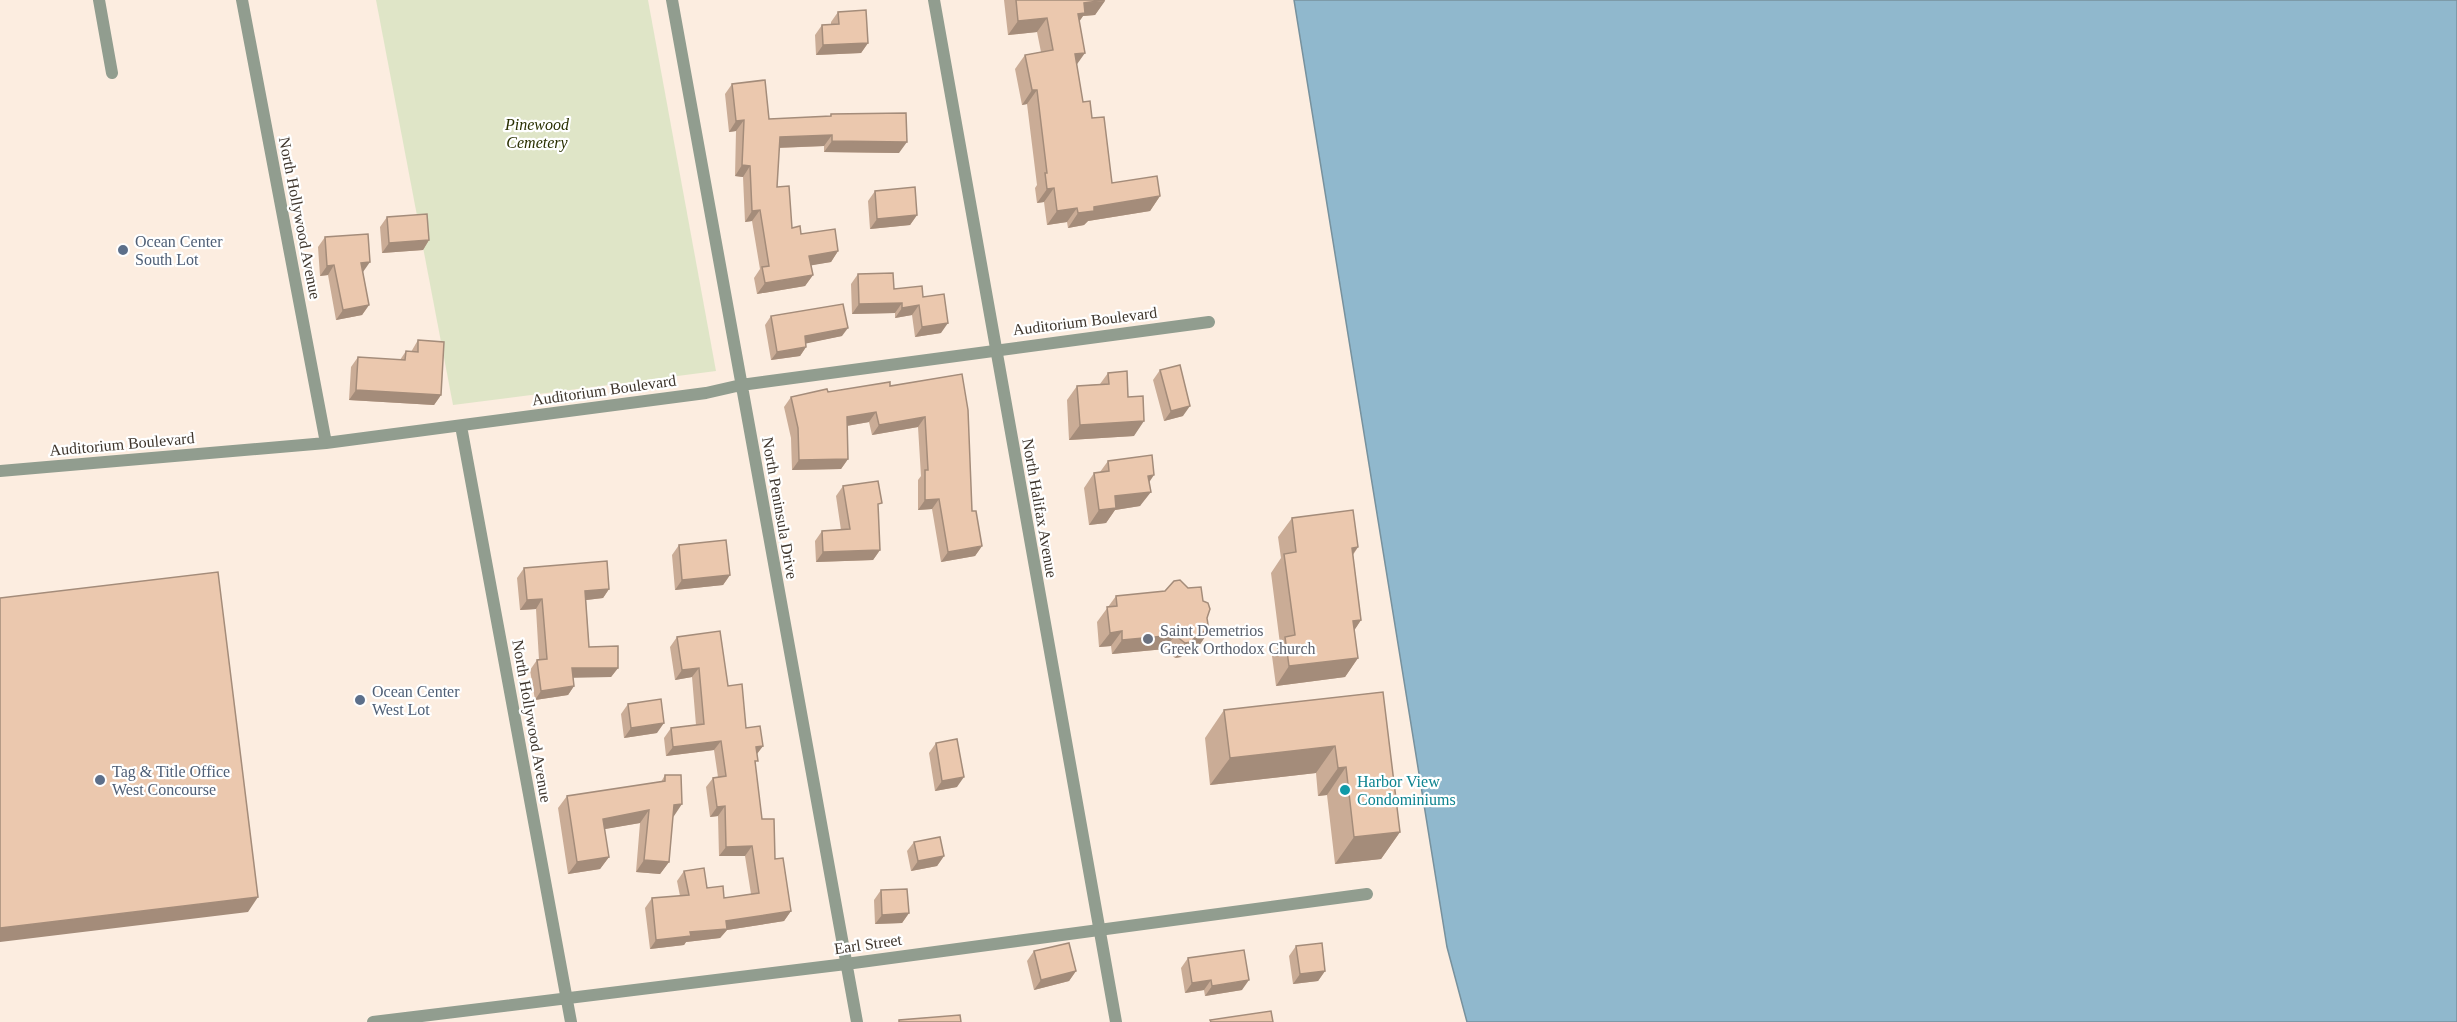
<svg xmlns="http://www.w3.org/2000/svg" width="2457" height="1022" font-family="'Times New Roman',serif">
  <style>
    .green { fill: #dfe5c7 }
    .water { fill: #90b8cd; stroke: #77919d; stroke-width: 1.5 }
    .lines { fill: none; stroke-linecap: round; stroke-linejoin: round }
    .minor { stroke: #919d8f; stroke-width: 12 }
    .tertiary { stroke: #919d8f; stroke-width: 12 }
    .wall { fill: #caac96 }
    .shaded-wall { fill: #a48c7a }
    .building { fill: #ebc8ae; stroke: #a48c7a; stroke-width: 1.5 }
    .service-dot { fill: #5c6f8a; stroke: #fff; stroke-width: 2 }
    .worship-dot { fill: #6b7280; stroke: #fff; stroke-width: 2 }
    .culture-dot { fill: #0f9aa8; stroke: #fff; stroke-width: 2 }
    .labels { text-anchor: middle; dominant-baseline: central; stroke-width: 4.5; stroke-linejoin: round; paint-order: stroke }
    .park-label { font-size: 16px; font-style: italic; fill: #292f01; stroke: #fff }
    .street-label { font-size: 16px; fill: #3e352c; stroke: #fff }
    .service-label { font-size: 16px; fill: #4e5e75; stroke: #fff; text-anchor: start }
    .worship-label { font-size: 16px; fill: #5b616d; stroke: #fff; text-anchor: start }
    .culture-label { font-size: 16px; fill: #0d838f; stroke: #fff; text-anchor: start }
  </style>
  <rect width="100%" height="100%" fill="#fcede0"/>
  <path class="green" d="M 376,0 L 648,0 L 716,371 L 453,405 Z"/>
  <path class="water" d="M 1294,0 L 2457,0 L 2457,1022 L 1467,1022 L 1447,947 Z"/>
  <g class="lines">
    <path class="minor" d="M 99,0 L 112,73
      M 242,0 L 326,443
      M 672,0 L 857,1022
      M 461,426 L 571,1022
      M 0,471 L 326,443 L 706,393 L 741,385 L 1209,322
      M 373,1022 L 846,964 L 1367,894"/>
    <path class="tertiary" d="M 934,0 L 1116,1022"/>
  </g>
  <path class="wall" d="M 1004,0 L 1105,0 L 1095,15 L 1083,16 L 1079,21 L 1077,65 L 1083,102 L 1092,118 L 1112,183 L 1160,196 L 1150,211 L 1088,221 L 1084,225 L 1068,228 L 1067,222 L 1047,225 L 1044,202 L 1037,203 L 1035,188 L 1037,185 L 1027,104 L 1022,105 L 1015,69 L 1025,55 L 1041,52 L 1037,32 L 1008,35 Z
    M 838,12 L 868,43 L 861,53 L 816,55 L 815,35 L 822,25 L 831,24 L 831,22 Z
    M 732,84 L 769,119 L 830,116 L 831,114 L 899,153 L 824,152 L 824,146 L 779,148 L 777,187 L 792,228 L 801,234 L 838,251 L 831,262 L 811,265 L 813,275 L 805,286 L 757,294 L 754,278 L 760,269 L 752,221 L 745,222 L 743,177 L 735,176 L 736,131 L 729,132 L 725,94 Z
    M 875,191 L 917,215 L 910,225 L 870,229 L 868,201 Z
    M 387,217 L 429,240 L 423,250 L 382,253 L 380,227 Z
    M 325,237 L 363,272 L 369,305 L 362,315 L 336,320 L 328,275 L 320,276 L 318,247 Z
    M 858,274 L 894,289 L 923,297 L 941,333 L 915,337 L 912,315 L 895,318 L 895,313 L 852,314 L 851,284 Z
    M 771,316 L 842,336 L 806,343 L 806,347 L 800,356 L 771,360 L 765,325 Z
    M 418,340 L 441,395 L 434,405 L 349,400 L 351,367 L 358,357 L 400,360 L 406,351 L 411,352 Z
    M 1160,370 L 1183,416 L 1164,421 L 1153,380 Z
    M 1108,373 L 1128,397 L 1134,436 L 1069,440 L 1067,400 L 1077,386 L 1100,384 Z
    M 962,374 L 972,511 L 982,546 L 975,556 L 941,562 L 932,509 L 918,510 L 918,480 L 921,476 L 918,427 L 872,435 L 869,422 L 847,426 L 848,459 L 841,469 L 792,470 L 791,438 L 784,407 L 791,397 L 828,392 L 890,386 Z
    M 1108,461 L 1149,482 L 1140,506 L 1115,510 L 1106,523 L 1089,525 L 1084,488 L 1094,473 L 1100,472 Z
    M 843,486 L 878,508 L 880,550 L 873,560 L 816,562 L 815,541 L 822,531 L 841,530 L 836,496 Z
    M 1292,518 L 1358,547 L 1353,555 L 1361,620 L 1354,630 L 1358,658 L 1345,677 L 1276,686 L 1272,656 L 1280,644 L 1271,573 L 1281,558 L 1278,537 Z
    M 679,545 L 730,575 L 723,585 L 675,590 L 672,555 Z
    M 524,568 L 609,589 L 603,598 L 586,600 L 589,647 L 618,668 L 611,677 L 573,677 L 574,686 L 568,695 L 535,700 L 530,670 L 537,660 L 539,660 L 536,609 L 520,610 L 517,578 Z
    M 1116,596 L 1199,646 L 1189,647 L 1181,657 L 1175,658 L 1165,649 L 1112,654 L 1111,646 L 1099,647 L 1097,622 Z
    M 677,637 L 728,686 L 746,728 L 763,746 L 757,754 L 755,765 L 762,819 L 791,911 L 784,921 L 727,930 L 720,938 L 686,942 L 684,945 L 650,949 L 645,908 L 652,898 L 680,896 L 677,881 L 684,871 L 707,888 L 724,898 L 751,894 L 745,856 L 719,856 L 718,816 L 710,817 L 706,787 L 713,778 L 718,777 L 714,750 L 666,756 L 664,738 L 671,728 L 696,725 L 692,677 L 675,680 L 670,647 Z
    M 1383,692 L 1400,832 L 1381,859 L 1335,864 L 1327,795 L 1318,796 L 1316,773 L 1210,785 L 1205,738 L 1224,710 Z
    M 628,704 L 657,733 L 624,738 L 621,714 Z
    M 936,743 L 957,787 L 935,791 L 929,753 Z
    M 665,775 L 674,816 L 673,817 L 669,862 L 660,874 L 636,872 L 640,823 L 604,829 L 609,857 L 600,869 L 568,874 L 558,808 L 567,796 L 661,782 Z
    M 914,842 L 944,856 L 937,866 L 911,871 L 907,851 Z
    M 881,890 L 909,913 L 902,923 L 875,924 L 874,900 Z
    M 1296,946 L 1325,971 L 1318,981 L 1293,984 L 1289,956 Z
    M 1034,951 L 1076,971 L 1069,981 L 1034,990 L 1027,961 Z
    M 1188,958 L 1242,990 L 1205,996 L 1204,990 L 1185,993 L 1181,968 Z"/>
  <path class="shaded-wall" d="M 1105,1 L 1095,15 L 1083,16 L 1075,28 L 1068,28 L 1084,3 Z
    M 1047,18 L 1037,32 L 1008,35 L 1018,21 Z
    M 868,43 L 861,53 L 816,55 L 823,45 Z
    M 1085,53 L 1075,67 L 1075,54 Z
    M 1032,90 L 1037,90 L 1027,104 L 1022,105 Z
    M 744,120 L 736,131 L 729,132 L 736,121 Z
    M 832,135 L 824,146 L 772,148 L 780,137 Z
    M 832,141 L 907,142 L 899,153 L 824,152 Z
    M 742,165 L 750,166 L 743,177 L 735,176 Z
    M 1054,188 L 1044,202 L 1037,203 L 1047,189 Z
    M 1160,196 L 1150,211 L 1088,221 L 1084,225 L 1068,228 L 1078,213 L 1094,207 Z
    M 1077,208 L 1067,222 L 1047,225 L 1057,211 Z
    M 760,210 L 752,221 L 745,222 L 752,211 Z
    M 917,215 L 910,225 L 870,229 L 877,219 Z
    M 429,240 L 423,250 L 382,253 L 389,243 Z
    M 838,251 L 831,262 L 802,267 L 809,256 Z
    M 370,262 L 363,272 L 361,263 Z
    M 334,265 L 328,275 L 320,276 L 327,266 Z
    M 813,275 L 805,286 L 757,294 L 765,283 Z
    M 902,303 L 895,313 L 852,314 L 859,304 Z
    M 369,305 L 362,315 L 336,320 L 343,310 Z
    M 919,305 L 912,315 L 895,318 L 902,308 Z
    M 948,323 L 941,333 L 915,337 L 922,327 Z
    M 848,328 L 842,336 L 799,345 L 805,336 Z
    M 806,347 L 800,356 L 771,360 L 777,352 Z
    M 356,390 L 441,395 L 434,405 L 349,400 Z
    M 1190,406 L 1183,416 L 1164,421 L 1171,411 Z
    M 876,412 L 869,422 L 840,427 L 847,417 Z
    M 925,417 L 918,427 L 872,435 L 879,425 Z
    M 1144,421 L 1134,436 L 1069,440 L 1080,425 Z
    M 848,459 L 841,469 L 792,470 L 799,460 Z
    M 1154,475 L 1144,490 L 1148,476 Z
    M 1151,492 L 1140,506 L 1115,510 L 1106,523 L 1089,525 L 1099,510 L 1115,496 Z
    M 939,499 L 932,509 L 918,510 L 925,500 Z
    M 982,546 L 975,556 L 941,562 L 948,552 Z
    M 1358,547 L 1344,566 L 1352,548 Z
    M 880,550 L 873,560 L 816,562 L 823,552 Z
    M 730,575 L 723,585 L 675,590 L 682,580 Z
    M 609,589 L 603,598 L 578,601 L 585,591 Z
    M 542,599 L 536,609 L 520,610 L 527,600 Z
    M 1361,620 L 1348,640 L 1353,621 Z
    M 1122,631 L 1111,646 L 1099,647 L 1110,633 Z
    M 1209,631 L 1199,646 L 1189,647 L 1181,657 L 1175,658 L 1185,643 L 1200,632 Z
    M 1175,635 L 1165,649 L 1112,654 L 1122,640 Z
    M 1358,658 L 1345,677 L 1276,686 L 1289,666 Z
    M 572,668 L 618,668 L 611,677 L 565,678 Z
    M 699,668 L 692,677 L 675,680 L 682,670 Z
    M 574,686 L 568,695 L 535,700 L 541,691 Z
    M 664,723 L 657,733 L 624,738 L 631,728 Z
    M 721,741 L 714,750 L 666,756 L 673,747 Z
    M 763,746 L 756,755 L 756,747 Z
    M 1335,746 L 1316,773 L 1210,785 L 1230,758 Z
    M 1346,767 L 1327,795 L 1318,796 L 1338,768 Z
    M 964,777 L 957,787 L 935,791 L 942,781 Z
    M 682,804 L 674,816 L 665,817 L 674,805 Z
    M 725,806 L 718,816 L 710,817 L 717,807 Z
    M 649,810 L 640,823 L 594,831 L 603,819 Z
    M 1400,832 L 1381,859 L 1335,864 L 1354,837 Z
    M 752,846 L 745,856 L 719,856 L 726,847 Z
    M 944,856 L 937,866 L 911,871 L 918,861 Z
    M 609,857 L 600,869 L 568,874 L 577,862 Z
    M 644,860 L 669,862 L 660,874 L 636,872 Z
    M 258,897 L 248,912 L 0,942 L 0,928 Z
    M 791,911 L 784,921 L 727,930 L 720,938 L 686,942 L 684,945 L 650,949 L 656,940 L 690,932 L 726,921 Z
    M 909,913 L 902,923 L 875,924 L 882,915 Z
    M 1076,971 L 1069,981 L 1034,990 L 1041,980 Z
    M 1325,971 L 1318,981 L 1293,984 L 1300,974 Z
    M 1211,980 L 1204,990 L 1185,993 L 1192,983 Z
    M 1249,980 L 1242,990 L 1205,996 L 1212,986 Z"/>
  <path class="building" d="M 1016,0 L 1105,0 L 1084,3 L 1085,13 L 1078,14 L 1085,53 L 1075,54 L 1083,102 L 1090,101 L 1092,118 L 1104,117 L 1112,183 L 1157,176 L 1160,196 L 1094,207 L 1094,211 L 1078,213 L 1077,208 L 1057,211 L 1054,188 L 1047,189 L 1045,173 L 1047,173 L 1037,90 L 1032,90 L 1025,55 L 1053,50 L 1047,18 L 1018,21 Z
    M 866,10 L 868,43 L 823,45 L 822,25 L 839,24 L 838,12 Z
    M 765,80 L 769,119 L 831,116 L 831,114 L 906,113 L 907,142 L 832,141 L 832,135 L 780,137 L 777,187 L 789,186 L 792,228 L 800,226 L 801,234 L 835,229 L 838,251 L 809,256 L 813,275 L 765,283 L 762,267 L 769,266 L 760,210 L 752,211 L 750,166 L 742,165 L 744,120 L 736,121 L 732,84 Z
    M 915,187 L 917,215 L 877,219 L 875,191 Z
    M 427,214 L 429,240 L 389,243 L 387,217 Z
    M 368,234 L 370,262 L 361,263 L 369,305 L 343,310 L 334,265 L 327,266 L 325,237 Z
    M 893,273 L 894,289 L 922,286 L 923,297 L 944,294 L 948,323 L 922,327 L 919,305 L 902,308 L 902,303 L 859,304 L 858,274 Z
    M 843,304 L 848,328 L 805,336 L 806,347 L 777,352 L 771,316 Z
    M 418,340 L 444,342 L 441,395 L 356,390 L 358,357 L 405,360 L 406,351 L 418,352 Z
    M 1180,365 L 1190,406 L 1171,411 L 1160,370 Z
    M 1127,371 L 1128,397 L 1143,396 L 1144,421 L 1080,425 L 1077,386 L 1109,384 L 1108,373 Z
    M 962,374 L 968,410 L 972,511 L 976,511 L 982,546 L 948,552 L 939,499 L 925,500 L 925,470 L 928,470 L 925,417 L 879,425 L 876,412 L 847,417 L 848,459 L 799,460 L 798,428 L 791,397 L 827,389 L 828,392 L 890,382 L 890,386 Z
    M 1152,455 L 1154,475 L 1148,476 L 1151,492 L 1115,496 L 1116,508 L 1099,510 L 1094,473 L 1109,471 L 1108,461 Z
    M 878,481 L 882,503 L 878,504 L 880,550 L 823,552 L 822,531 L 850,529 L 843,486 Z
    M 1353,510 L 1358,547 L 1352,548 L 1361,620 L 1353,621 L 1358,658 L 1289,666 L 1285,637 L 1295,635 L 1284,554 L 1296,552 L 1292,518 Z
    M 726,540 L 730,575 L 682,580 L 679,545 Z
    M 607,561 L 609,589 L 585,591 L 589,647 L 618,646 L 618,668 L 572,668 L 574,686 L 541,691 L 537,660 L 547,659 L 542,599 L 527,600 L 524,568 Z
    M 218,572 L 258,897 L 0,928 L 0,598 Z
    M 1180,580 L 1188,588 L 1201,587 L 1203,601 L 1208,603 L 1210,609 L 1207,618 L 1209,631 L 1200,632 L 1191,642 L 1185,643 L 1175,635 L 1122,640 L 1122,631 L 1110,633 L 1107,607 L 1117,606 L 1116,596 L 1165,591 L 1174,581 Z
    M 720,631 L 728,686 L 742,684 L 746,728 L 760,726 L 763,746 L 756,747 L 758,761 L 755,761 L 762,819 L 774,819 L 775,859 L 783,858 L 791,911 L 726,921 L 727,929 L 690,932 L 691,936 L 656,940 L 652,898 L 689,895 L 684,871 L 704,868 L 707,888 L 723,886 L 724,898 L 759,893 L 752,846 L 726,847 L 725,806 L 717,807 L 713,778 L 726,776 L 721,741 L 673,747 L 671,728 L 704,724 L 699,668 L 682,670 L 677,637 Z
    M 1383,692 L 1400,832 L 1354,837 L 1346,767 L 1338,768 L 1335,746 L 1230,758 L 1224,710 Z
    M 661,699 L 664,723 L 631,728 L 628,704 Z
    M 957,739 L 964,777 L 942,781 L 936,743 Z
    M 665,775 L 681,775 L 682,804 L 674,805 L 669,862 L 644,860 L 649,810 L 603,819 L 609,857 L 577,862 L 567,796 L 665,781 Z
    M 940,837 L 944,856 L 918,861 L 914,842 Z
    M 907,889 L 909,913 L 882,915 L 881,890 Z
    M 1069,943 L 1076,971 L 1041,980 L 1034,951 Z
    M 1322,943 L 1325,971 L 1300,974 L 1296,946 Z
    M 1244,950 L 1249,980 L 1212,986 L 1211,980 L 1192,983 L 1188,958 Z
    M 1271,1011 L 1273,1022 L 1211,1022 L 1210,1020 Z
    M 960,1015 L 961,1022 L 899,1022 L 899,1020 Z"/>
  <g class="service-dot">
    <circle cx="123" cy="250" r="6"/>
    <circle cx="360" cy="700" r="6"/>
    <circle cx="100" cy="780" r="6"/>
  </g>
  <circle class="worship-dot" cx="1148" cy="639" r="6"/>
  <circle class="culture-dot" cx="1345" cy="790" r="6"/>
  <g class="labels">
    <g class="park-label">
      <text x="537" y="124">Pinewood<tspan x="537" dy="18">Cemetery</tspan></text>
    </g>
    <g class="street-label">
      <text transform="translate(300 218) rotate(79)">North Hollywood Avenue</text>
      <text transform="translate(1085 321) rotate(-7)">Auditorium Boulevard</text>
      <text transform="translate(604 390) rotate(-8)">Auditorium Boulevard</text>
      <text transform="translate(122 444) rotate(-5)">Auditorium Boulevard</text>
      <text transform="translate(780 508) rotate(80)">North Peninsula Drive</text>
      <text transform="translate(1040 508) rotate(80)">North Halifax Avenue</text>
      <text transform="translate(532 721) rotate(80)">North Hollywood Avenue</text>
      <text transform="translate(868 944) rotate(-8)">Earl Street</text>
    </g>
    <g class="service-label">
      <text x="135" y="241">Ocean Center<tspan x="135" dy="18">South Lot</tspan></text>
      <text x="372" y="691">Ocean Center<tspan x="372" dy="18">West Lot</tspan></text>
      <text x="112" y="771">Tag &amp; Title Office<tspan x="112" dy="18">West Concourse</tspan></text>
    </g>
    <g class="worship-label">
      <text x="1160" y="630">Saint Demetrios<tspan x="1160" dy="18">Greek Orthodox Church</tspan></text>
    </g>
    <g class="culture-label">
      <text x="1357" y="781">Harbor View<tspan x="1357" dy="18">Condominiums</tspan></text>
    </g>
  </g>
</svg>
